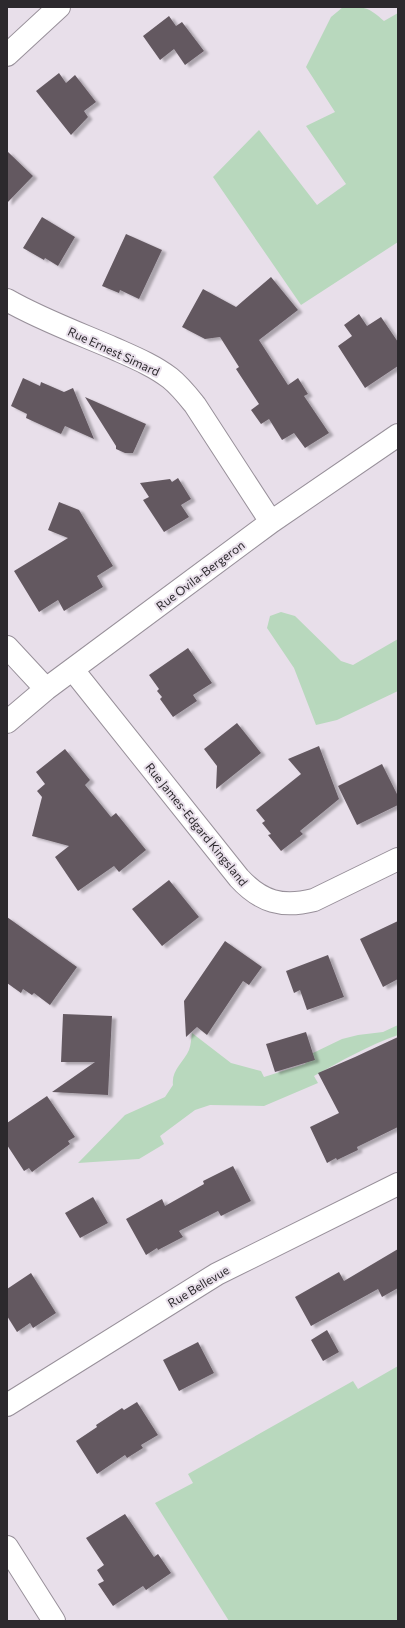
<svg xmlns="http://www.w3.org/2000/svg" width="405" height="1628" font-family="Commissioner,sans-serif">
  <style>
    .green { fill: #b8d8bd }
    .building { fill: #645961; filter: url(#shadow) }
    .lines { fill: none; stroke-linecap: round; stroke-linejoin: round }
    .minor-casing { stroke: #98909a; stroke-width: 24 }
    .major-casing { stroke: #98909a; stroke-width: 24 }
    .minor { stroke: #fff; stroke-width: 22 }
    .major { stroke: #fff; stroke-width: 22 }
    .labels { text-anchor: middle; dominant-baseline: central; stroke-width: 4; stroke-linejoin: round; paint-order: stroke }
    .street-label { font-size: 12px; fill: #2c292d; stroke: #e8dfea }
  </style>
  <defs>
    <filter id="shadow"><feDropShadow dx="4.5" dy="2.5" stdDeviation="1" flood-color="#0004"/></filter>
  </defs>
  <rect width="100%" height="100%" fill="#e8dfea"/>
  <path class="green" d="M 343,7 C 365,7 367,6 384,21 L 398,13 L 398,242 L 301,305 L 213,177 L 259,130 L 317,205 L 346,184 L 306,126 L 335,112 L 306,67 L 331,17 Z
    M 281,612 L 295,616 L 341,661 L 353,665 L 398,639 L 398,691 L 337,720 L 316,725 L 294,668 L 267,628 L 270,616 Z
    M 398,1025 L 398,1035 C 369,1045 341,1061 314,1076 L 318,1083 L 264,1106 L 210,1105 L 195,1110 L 160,1136 L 164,1144 L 139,1159 L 78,1163 L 125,1115 L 165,1097 L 173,1085 C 171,1070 184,1062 189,1050 C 191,1045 191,1039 192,1033 L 231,1063 L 261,1071 L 264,1077 L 305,1064 L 313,1053 L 342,1039 L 358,1035 L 383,1032 Z
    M 398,1366 L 398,1621 L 229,1621 L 155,1503 L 193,1483 L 188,1474 L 353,1381 L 358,1389 Z"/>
  <path class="building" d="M 169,16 L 176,26 L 182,22 L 204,51 L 185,65 L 174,49 L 160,60 L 143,36 Z
    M 59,73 L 66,83 L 75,75 L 96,102 L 84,111 L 88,117 L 71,135 L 36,91 Z
    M 7,151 L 33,176 L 7,203 Z
    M 42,217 L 75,237 L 58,266 L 45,258 L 44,260 L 23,248 Z
    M 126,234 L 162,250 L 139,299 L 120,290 L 119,293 L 102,286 Z
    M 271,277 L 298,310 L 259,340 L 288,385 L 298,378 L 308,394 L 304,396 L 329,433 L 305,448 L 294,433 L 282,440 L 269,419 L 261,424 L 251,410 L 259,404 L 236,369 L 239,367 L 220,337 L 205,339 L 182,327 L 203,289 L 236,307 Z
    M 359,314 L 367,326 L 381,317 L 398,342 L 398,366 L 365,388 L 338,346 L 352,336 L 344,325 Z
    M 23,378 L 40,386 L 41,382 L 64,392 L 73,388 L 94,439 L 65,426 L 61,434 L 26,418 L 27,414 L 11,406 Z
    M 85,397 L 146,424 L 133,453 L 125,453 L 116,449 L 116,446 Z
    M 178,478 L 191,499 L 181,505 L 189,517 L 164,532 L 143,500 L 149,497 L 140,483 L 170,479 L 172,482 Z
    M 59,502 L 79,510 L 113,566 L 97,576 L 103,587 L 64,611 L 58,600 L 39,612 L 14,571 L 68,538 L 48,530 Z
    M 188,648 L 212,683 L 193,695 L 197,701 L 173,717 L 160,699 L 162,697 L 157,691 L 159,689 L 149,675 Z
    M 237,723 L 261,753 L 216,789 L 217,766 L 204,749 Z
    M 319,746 L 339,799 L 300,831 L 303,834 L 281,851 L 268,835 L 271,834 L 262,823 L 265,821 L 256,810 L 301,774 L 288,759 Z
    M 65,749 L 90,780 L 85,785 L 111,817 L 116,813 L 146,850 L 119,872 L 114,866 L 78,891 L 55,857 L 69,846 L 32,836 L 42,797 L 37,791 L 45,784 L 36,772 Z
    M 382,764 L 398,796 L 398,805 L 357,825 L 338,786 Z
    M 169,880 L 199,917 L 162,946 L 132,909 Z
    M 7,917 L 77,967 L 50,1005 L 34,993 L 32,995 L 23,989 L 21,993 L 7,983 Z
    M 398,921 L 398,979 L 383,987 L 360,939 Z
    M 225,941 L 262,967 L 249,985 L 243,981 L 207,1035 L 197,1027 L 186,1037 L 184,1001 Z
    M 328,955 L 344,997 L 307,1010 L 300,990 L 294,993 L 286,971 Z
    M 63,1014 L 112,1016 L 108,1095 L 52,1092 L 95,1062 L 61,1062 Z
    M 306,1032 L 315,1060 L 275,1072 L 266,1044 Z
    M 398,1037 L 398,1127 L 357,1147 L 358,1150 L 337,1160 L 336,1158 L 327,1163 L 310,1127 L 339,1113 L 318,1073 L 355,1057 Z
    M 47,1096 L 75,1137 L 68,1141 L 70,1144 L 32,1172 L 29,1168 L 24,1171 L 7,1145 L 7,1123 Z
    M 233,1166 L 251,1201 L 221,1216 L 218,1211 L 179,1231 L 183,1237 L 158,1250 L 157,1248 L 146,1255 L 126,1219 L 162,1199 L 165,1206 L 204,1184 L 203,1181 Z
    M 93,1197 L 108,1223 L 80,1238 L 65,1213 Z
    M 398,1249 L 398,1288 L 382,1297 L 378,1289 L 311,1326 L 295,1297 L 339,1272 L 344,1281 Z
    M 31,1273 L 56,1313 L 33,1328 L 30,1323 L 17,1332 L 7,1316 L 7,1289 Z
    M 327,1330 L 339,1352 L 323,1361 L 311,1340 Z
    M 198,1342 L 214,1373 L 179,1391 L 163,1360 Z
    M 137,1402 L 158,1435 L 141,1445 L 143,1448 L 127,1458 L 125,1455 L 97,1474 L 76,1441 L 97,1427 L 96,1425 L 122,1408 L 124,1410 Z
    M 125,1514 L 154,1557 L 158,1554 L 171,1573 L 146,1590 L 143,1586 L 113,1606 L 98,1584 L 104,1581 L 97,1570 L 104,1565 L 86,1538 Z"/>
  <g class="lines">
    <g class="minor-casing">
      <path id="minor" d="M 7,300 C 40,319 78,333 113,348 C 133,357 153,365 170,378 C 180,386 187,395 195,405 L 271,522
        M 7,647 L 46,689
        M 73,670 L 239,878 C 261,902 282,908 314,900 L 398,859
        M 7,722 L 46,689 L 271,522 L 398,435
        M 7,1405 L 217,1274 L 398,1184
        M 7,1547 L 54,1621"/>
    </g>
    <g class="major-casing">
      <path id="major" d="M 7,55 L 59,7"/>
    </g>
    <use href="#minor" class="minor"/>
    <use href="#major" class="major"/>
  </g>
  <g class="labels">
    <g class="street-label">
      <text transform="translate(114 351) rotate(25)">Rue Ernest Simard</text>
      <text transform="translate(200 575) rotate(-37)">Rue Ovila-Bergeron</text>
      <text transform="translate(197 824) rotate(51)">Rue James-Edgard Kingsland</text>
      <text transform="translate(198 1286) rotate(-31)">Rue Bellevue</text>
    </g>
  </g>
  <rect width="405" height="1628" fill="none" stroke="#2c292d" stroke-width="16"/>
</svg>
